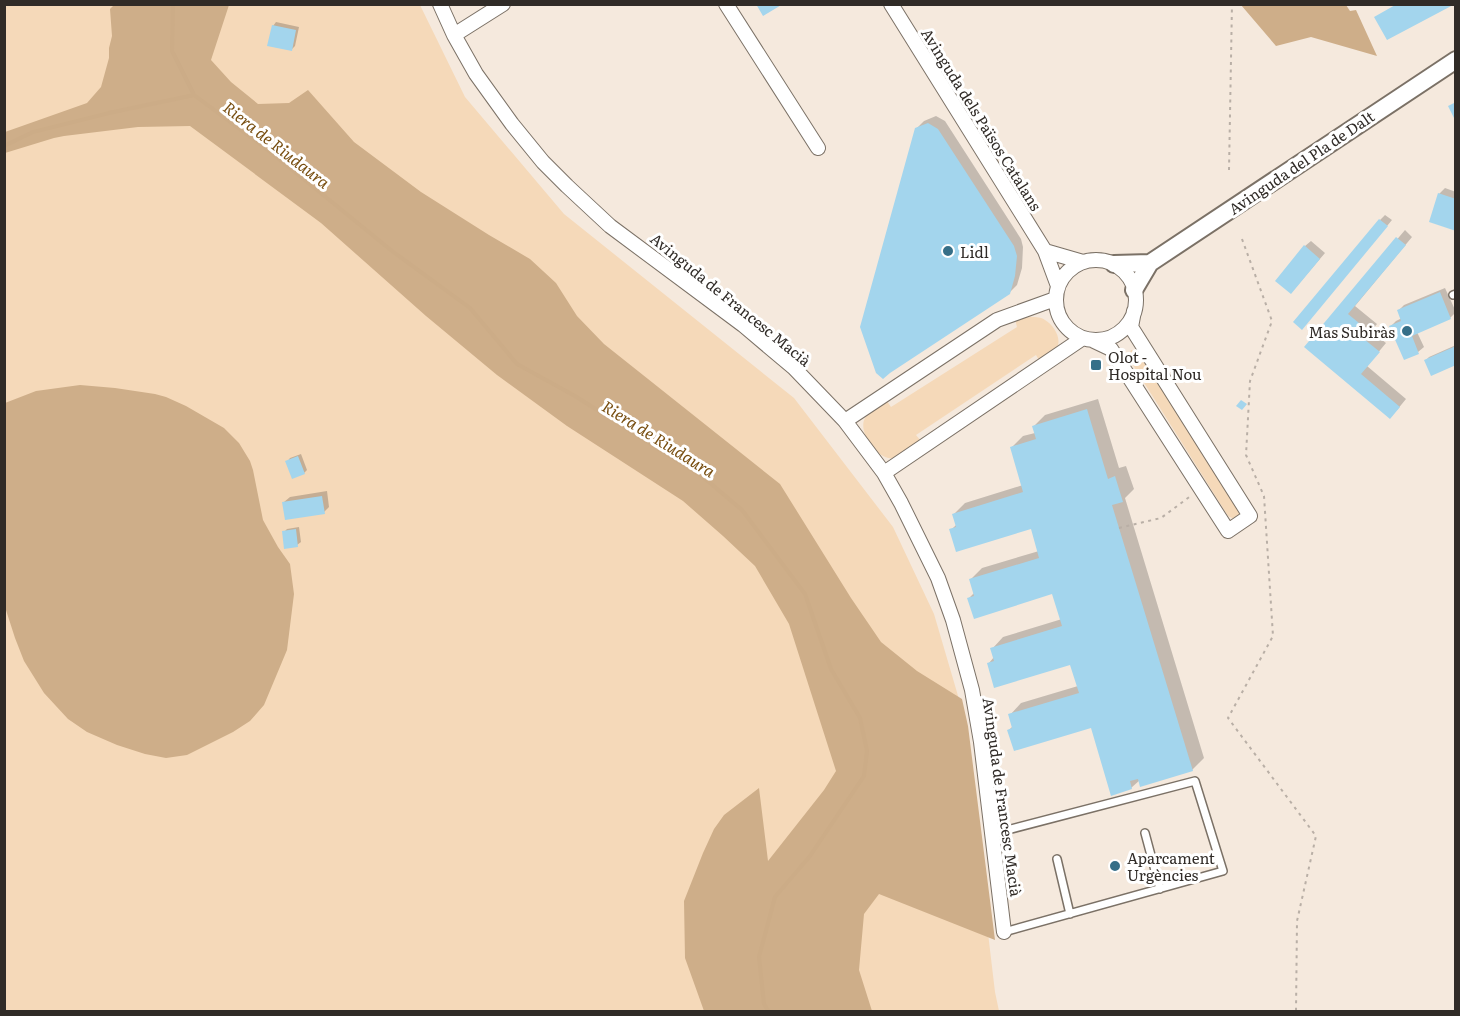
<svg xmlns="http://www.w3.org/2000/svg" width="1460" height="1016" font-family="Literata,serif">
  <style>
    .green { fill: #f5d9b9 }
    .forest { fill: #ceae89 }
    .shadow { fill: #0003 }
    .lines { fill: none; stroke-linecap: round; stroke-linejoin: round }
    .stream { stroke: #ccac87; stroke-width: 4 }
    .building { fill: #a3d5ed }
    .service-casing { stroke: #7b7166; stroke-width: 10 }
    .minor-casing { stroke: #7b7166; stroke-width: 16 }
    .tertiary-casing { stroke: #7b7166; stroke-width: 20 }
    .path { stroke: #b9afa6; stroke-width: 2; stroke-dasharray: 3 4.5; stroke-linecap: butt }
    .service { stroke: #fff; stroke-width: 7 }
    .minor { stroke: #fff; stroke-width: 14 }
    .tertiary { stroke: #fff; stroke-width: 16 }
    .poi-dot { fill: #366f88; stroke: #fff; stroke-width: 2 }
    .labels { text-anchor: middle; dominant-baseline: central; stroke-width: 6; stroke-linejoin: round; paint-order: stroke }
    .street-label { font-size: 15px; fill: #302b27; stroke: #fff }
    .poi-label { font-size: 15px; fill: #302b27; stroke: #fff; text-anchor: start }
    .water-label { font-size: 16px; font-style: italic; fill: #784e10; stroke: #fff }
  </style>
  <rect width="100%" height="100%" fill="#f5e9dd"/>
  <path class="green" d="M 5,5 L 420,5 L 465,97 L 564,214 L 794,398 L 893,527 L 934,614 L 961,706 L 995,992 L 999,1011 L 5,1012 Z
    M 1031,317 C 1036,317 1041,317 1045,320 C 1054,325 1063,340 1056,349 C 1053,354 1045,358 1040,362 L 1036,355 L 916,435 L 921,441 C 912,446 902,456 893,458 C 878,461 857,432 865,418 C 869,411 880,406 887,401 L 891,407 L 1017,327 L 1015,319 Z
    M 1131,350 L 1140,350 L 1239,508 L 1239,515 L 1234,519 L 1228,516 L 1131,362 L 1129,355 Z"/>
  <path class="forest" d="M 114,5 L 229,5 L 211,60 L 231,82 L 258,104 L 289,103 L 308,90 L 354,142 L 421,192 L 489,235 L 530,259 L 556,283 L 577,316 L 604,344 L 780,484 L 851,598 L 881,642 L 917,671 L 962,699 L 968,726 L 995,940 L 879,894 L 864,914 L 859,970 L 872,1011 L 704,1011 L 685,958 L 684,901 L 703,853 L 714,829 L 724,815 L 759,788 L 768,861 L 824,790 L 836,771 L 789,624 L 755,566 L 723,536 L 683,501 L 567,426 L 497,375 L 426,316 L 321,223 L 190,126 L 138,127 L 64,136 L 54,138 L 5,153 L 5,132 L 87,103 L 101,87 L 109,58 L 109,48 L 112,36 L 110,9 Z
    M 1241,5 L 1346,5 L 1350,11 L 1356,10 L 1377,56 L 1311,37 L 1276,46 Z
    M 80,385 L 115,388 L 155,394 L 166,397 L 186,406 L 224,428 L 239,443 L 250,461 L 253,470 L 263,520 L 278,547 L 290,564 L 294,594 L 287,650 L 264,705 L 250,721 L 233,732 L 187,755 L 166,758 L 145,754 L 117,745 L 87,732 L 68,719 L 44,693 L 24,661 L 15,638 L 5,607 L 5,403 L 36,391 Z"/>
  <path class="shadow" d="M 276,22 L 299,27 L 295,46 L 292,49 L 273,26 Z
    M 936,116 L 945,121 L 1021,239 L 1023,247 L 1022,268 L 1017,285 L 1009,293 L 916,129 L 924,121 Z
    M 1445,188 L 1456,192 L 1456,229 L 1439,194 Z
    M 1385,215 L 1392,220 L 1307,322 L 1380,220 Z
    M 1405,230 L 1412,237 L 1355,306 L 1377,324 L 1371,331 L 1386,343 L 1367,366 L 1406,399 L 1397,410 L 1306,347 Z
    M 1311,241 L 1325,253 L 1296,287 L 1305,246 Z
    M 1445,288 L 1456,312 L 1450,318 L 1417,332 L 1424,347 L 1418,352 L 1391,326 L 1396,321 L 1402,318 L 1398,311 L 1404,305 Z
    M 1456,345 L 1456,364 L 1426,360 L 1429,357 Z
    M 1098,399 L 1119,468 L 1126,466 L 1134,489 L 1125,498 L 1204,758 L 1192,770 L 1140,780 L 1131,788 L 1092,726 L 1009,730 L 1013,726 L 1010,715 L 1021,703 L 1078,686 L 1071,663 L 989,663 L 994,657 L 992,649 L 1003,637 L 1062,619 L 1054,593 L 969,598 L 975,592 L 971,579 L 982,568 L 1039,551 L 1032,527 L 951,530 L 957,524 L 954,514 L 965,503 L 1023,485 L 1011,448 L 1023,436 L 1035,433 L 1033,427 L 1045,415 Z
    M 301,454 L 307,470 L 304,473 L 287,462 L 290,458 Z
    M 327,491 L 329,507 L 324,512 L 284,502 L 290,497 Z
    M 299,527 L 301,542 L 297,545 L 284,532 L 287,529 Z"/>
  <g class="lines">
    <path class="stream" d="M 173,4 L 172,51 L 194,95 L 268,150 L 392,251 L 470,308 L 517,364 L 575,396 L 703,477 L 742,510 L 805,594 L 831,669 L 860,718 L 867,751 L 864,776 L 810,856 L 775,897 L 759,957 L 764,1004 L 769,1012
      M 4,146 L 33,132 L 109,113 L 194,95"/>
  </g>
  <path class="building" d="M 756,4 L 783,4 L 763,16 Z
    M 1397,4 L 1455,4 L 1387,40 L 1374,17 Z
    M 272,25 L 296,30 L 292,51 L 267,46 Z
    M 1456,102 L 1456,122 L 1448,106 Z
    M 928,123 L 938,129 L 1014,246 L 1017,256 L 1015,276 L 1010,294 L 890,373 L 883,379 L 876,373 L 860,327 L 915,128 Z
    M 1438,193 L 1456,199 L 1456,231 L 1429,222 Z
    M 1379,219 L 1388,226 L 1302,330 L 1293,322 Z
    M 1396,237 L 1406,245 L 1348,314 L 1370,332 L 1364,339 L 1380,352 L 1361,374 L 1400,407 L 1390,419 L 1304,347 Z
    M 1304,245 L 1320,259 L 1291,294 L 1275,281 Z
    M 1440,292 L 1451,319 L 1412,336 L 1419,354 L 1404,360 L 1389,326 L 1401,321 L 1397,310 Z
    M 1456,346 L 1456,365 L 1431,376 L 1424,360 Z
    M 1241,400 L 1247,404 L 1242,410 L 1236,406 Z
    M 1087,409 L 1108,479 L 1115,476 L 1123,502 L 1112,505 L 1193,771 L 1140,787 L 1138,779 L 1130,781 L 1132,789 L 1111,796 L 1091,728 L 1014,751 L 1007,730 L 1012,728 L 1008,714 L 1079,693 L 1070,665 L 994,688 L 987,663 L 994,661 L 990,648 L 1062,626 L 1052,594 L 974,619 L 967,598 L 974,596 L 969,579 L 1039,558 L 1031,529 L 956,552 L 949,529 L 956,527 L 952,514 L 1023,492 L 1010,447 L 1036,439 L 1032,426 Z
    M 298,456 L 305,474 L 292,479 L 285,461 Z
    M 322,496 L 325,514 L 285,520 L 282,502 Z
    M 296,529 L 298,547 L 284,549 L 282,531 Z"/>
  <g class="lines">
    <g class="service-casing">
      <path id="service" d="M 1453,295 L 1456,294
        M 1145,833 L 1160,889
        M 992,834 L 1195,781 L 1223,871 L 1004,932
        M 1057,859 L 1070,914"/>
    </g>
    <g class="minor-casing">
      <path id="minor" d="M 440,4 L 454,35 L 476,74 L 512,124 L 543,162 L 567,186 L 610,226 L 743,325 L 794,368 L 845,421 L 884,473 L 901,503 L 938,578 L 953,620 L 972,690 L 981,742 L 1004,932
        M 726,4 L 818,148
        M 891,4 L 1045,251 L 1058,286
        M 454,35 L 503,4
        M 1045,251 L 1083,262
        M1056 300a40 40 0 1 1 80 0a40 40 0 1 1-80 0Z
        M 1092,340 L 1111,349 L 1228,531 L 1250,516 L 1131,327 L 1134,311
        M 845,421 L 997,320 L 1055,299
        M 884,473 L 1083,338"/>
    </g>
    <g class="tertiary-casing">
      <path id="tertiary" d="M 1114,264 L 1150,263
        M 1134,290 L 1150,263 L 1456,60"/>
    </g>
    <path class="path" d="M 1229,170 L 1232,4
      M 1242,239 L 1272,321 L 1250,381 L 1246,455 L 1264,496 L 1273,636 L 1228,718 L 1316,836 L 1297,921 L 1296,1012
      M 1119,528 L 1161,518 L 1192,495"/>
    <use href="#service" class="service"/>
    <use href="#minor" class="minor"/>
    <use href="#tertiary" class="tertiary"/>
  </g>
  <g class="poi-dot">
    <circle cx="948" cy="251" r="6"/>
    <circle cx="1407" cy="331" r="6"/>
    <rect x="1090" y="359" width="12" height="12" rx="3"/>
    <circle cx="1115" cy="866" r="6"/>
  </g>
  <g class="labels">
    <g class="street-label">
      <text transform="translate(982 119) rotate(58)">Avinguda dels Països Catalans</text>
      <text transform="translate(1301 162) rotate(-34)">Avinguda del Pla de Dalt</text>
      <text transform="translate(731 299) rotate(39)">Avinguda de Francesc Macià</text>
      <text transform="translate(1003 797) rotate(82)">Avinguda de Francesc Macià</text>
    </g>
    <g class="poi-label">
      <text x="960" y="251">Lidl</text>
      <text x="1395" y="331" text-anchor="end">Mas Subiràs</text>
      <text x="1108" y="356">Olot -<tspan x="1108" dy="17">Hospital Nou</tspan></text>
      <text x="1127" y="857">Aparcament<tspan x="1127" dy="17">Urgències</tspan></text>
    </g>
    <g class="water-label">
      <text transform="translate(277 144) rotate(38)">Riera de Riudaura</text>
      <text transform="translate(659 438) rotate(32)">Riera de Riudaura</text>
    </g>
  </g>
  <rect width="1460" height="1016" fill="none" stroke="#302b27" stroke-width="12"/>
</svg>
